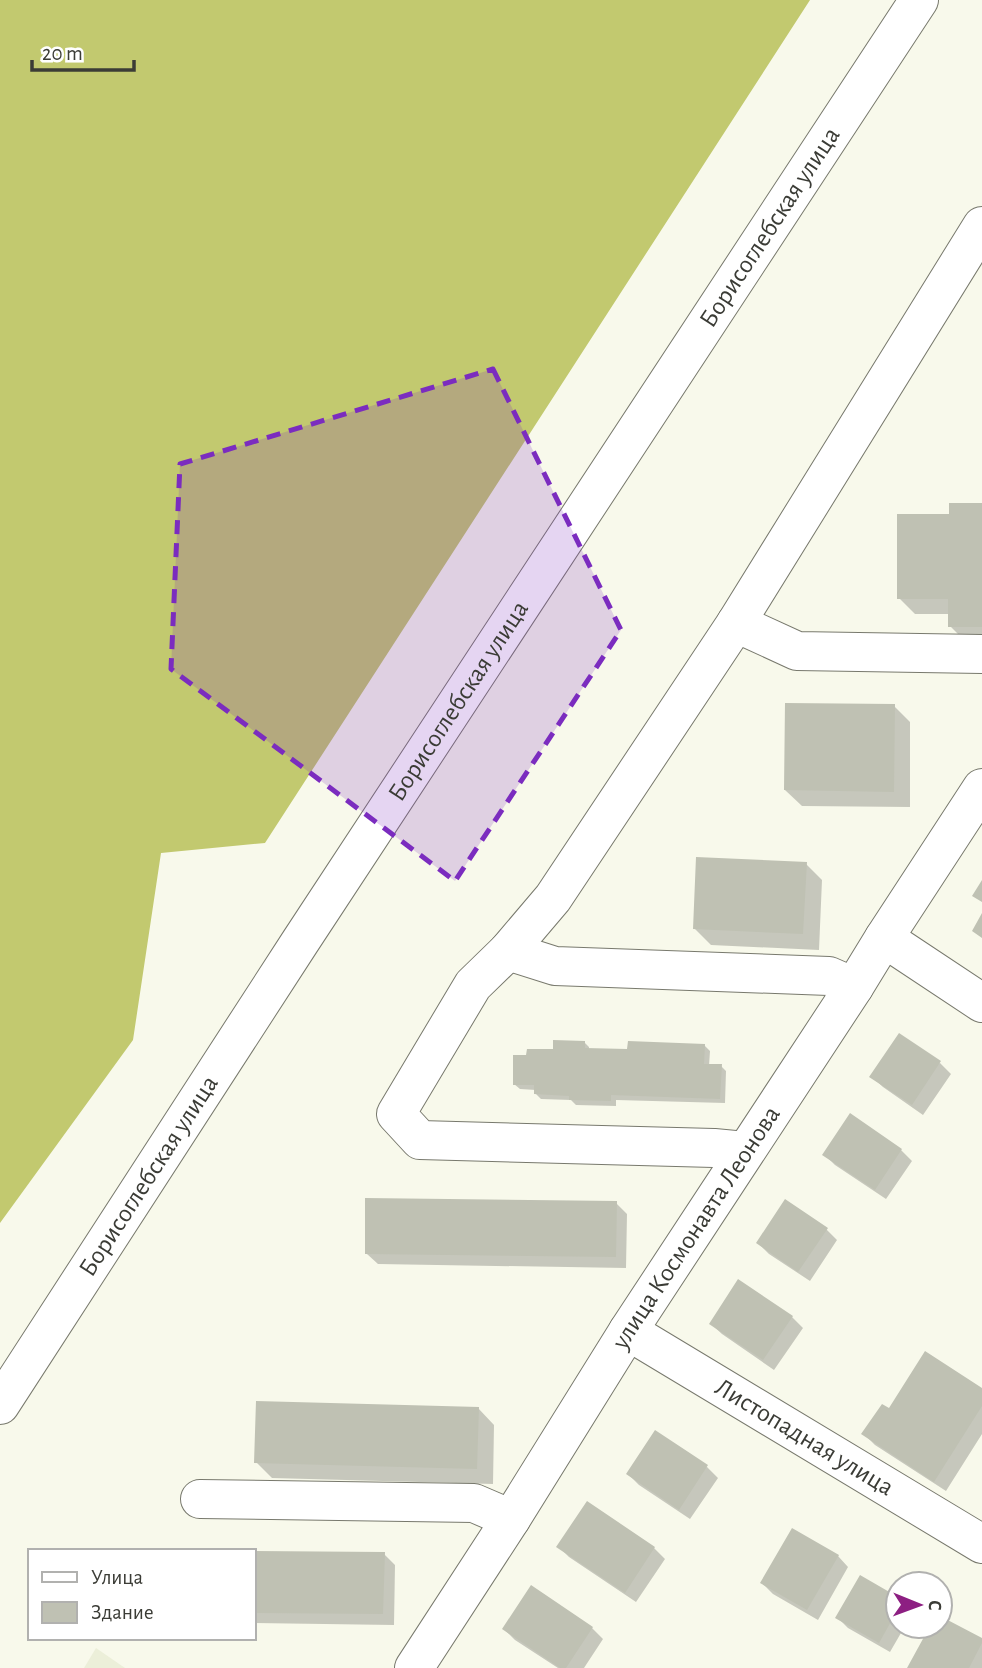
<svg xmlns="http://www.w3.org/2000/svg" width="982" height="1668" font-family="'Alegreya Sans',sans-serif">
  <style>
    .built { fill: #ecefd9 }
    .forest { fill: #c2c96f }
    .shadow { fill: #0003 }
    .building { fill: #bfc1b3 }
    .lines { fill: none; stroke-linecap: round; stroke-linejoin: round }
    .minor-casing { stroke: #78796d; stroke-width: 40 }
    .minor { stroke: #fff; stroke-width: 38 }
    .marked { fill: #7b2cbf; fill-opacity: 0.2; stroke: #7b2cbf; stroke-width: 5; stroke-dasharray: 14 9; stroke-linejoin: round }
    .labels { text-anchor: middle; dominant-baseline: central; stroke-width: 5; stroke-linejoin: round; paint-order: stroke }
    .street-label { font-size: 26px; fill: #3b3c36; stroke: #fff }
  </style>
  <rect width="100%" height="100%" fill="#f8f9eb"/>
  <path class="built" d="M 96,1648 L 125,1668 L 84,1668 Z"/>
  <path class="forest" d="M 0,0 L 810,0 L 265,843 L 161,853 L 133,1040 L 0,1223 Z"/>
  <path class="shadow" d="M 982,505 L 982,642 L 966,642 L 950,626 L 950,614 L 915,614 L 899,598 L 951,516 Z
    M 894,706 L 910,722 L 910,807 L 802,806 L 785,790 Z
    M 806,864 L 822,880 L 819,950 L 711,945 L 695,929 Z
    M 584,1042 L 589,1047 L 589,1050 L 629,1051 L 704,1045 L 710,1051 L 709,1066 L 721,1066 L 726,1071 L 725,1103 L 616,1100 L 616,1106 L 576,1105 L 571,1100 L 541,1099 L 536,1094 L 536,1090 L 520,1089 L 514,1084 L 555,1051 Z
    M 940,1063 L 951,1074 L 923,1115 L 883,1087 L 872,1077 Z
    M 901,1150 L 912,1161 L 886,1199 L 835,1165 L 824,1154 Z
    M 616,1203 L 627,1214 L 626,1268 L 378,1264 L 367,1254 Z
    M 826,1229 L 837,1240 L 810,1281 L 769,1254 L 758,1243 Z
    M 792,1317 L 803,1328 L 774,1370 L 722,1334 L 711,1324 Z
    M 982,1391 L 982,1434 L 946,1491 L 875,1445 L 864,1434 L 889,1411 Z
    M 478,1408 L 494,1425 L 493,1484 L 272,1478 L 256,1462 Z
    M 707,1467 L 718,1478 L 690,1519 L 639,1485 L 628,1474 Z
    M 587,1503 L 654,1548 L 665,1559 L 636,1602 L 569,1557 L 558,1546 Z
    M 254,1553 L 384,1554 L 395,1565 L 394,1625 L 254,1623 Z
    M 838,1556 L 848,1567 L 818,1620 L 773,1594 L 762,1583 Z
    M 898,1599 L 898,1626 L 905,1626 L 890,1652 L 848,1628 L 837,1617 Z
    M 940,1618 L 982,1640 L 982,1668 L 909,1668 L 932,1626 L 940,1626 Z
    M 592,1628 L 603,1639 L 584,1668 L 558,1668 L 515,1640 L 504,1629 Z"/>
  <path class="building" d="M 949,503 L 982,503 L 982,627 L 948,627 L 948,599 L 897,599 L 897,514 L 949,514 Z
    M 785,703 L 895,704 L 894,792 L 784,790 Z
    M 696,857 L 807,862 L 803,934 L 693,929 Z
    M 982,880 L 982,902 L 972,896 Z
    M 982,913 L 982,938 L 972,931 Z
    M 899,1033 L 941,1061 L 912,1105 L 869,1077 Z
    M 553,1040 L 585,1041 L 585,1048 L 627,1049 L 628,1041 L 705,1044 L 704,1064 L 722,1064 L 720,1099 L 611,1095 L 611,1101 L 569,1100 L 569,1096 L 534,1094 L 534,1085 L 513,1085 L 513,1055 L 526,1055 L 527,1049 L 553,1049 Z
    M 850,1113 L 902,1149 L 875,1190 L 822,1155 Z
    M 365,1198 L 617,1201 L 616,1257 L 365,1254 Z
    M 785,1199 L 828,1228 L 798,1272 L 756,1243 Z
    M 738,1279 L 793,1316 L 763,1360 L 709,1324 Z
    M 925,1351 L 982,1388 L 982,1406 L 934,1482 L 861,1434 L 882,1404 L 889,1408 Z
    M 256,1401 L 479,1407 L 477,1469 L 254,1463 Z
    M 655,1430 L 708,1465 L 679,1510 L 626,1474 Z
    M 587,1501 L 655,1547 L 625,1593 L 556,1547 Z
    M 792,1528 L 839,1555 L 807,1610 L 760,1583 Z
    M 254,1551 L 385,1552 L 383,1614 L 254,1613 Z
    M 860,1575 L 898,1597 L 898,1609 L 879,1643 L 835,1618 Z
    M 531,1585 L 593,1627 L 566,1668 L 560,1668 L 502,1629 Z
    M 940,1616 L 982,1638 L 982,1643 L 969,1668 L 907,1668 L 930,1626 L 940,1626 Z"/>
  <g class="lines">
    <g class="minor-casing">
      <g id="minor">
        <path d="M 736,623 L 797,651 L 982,654"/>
        <path d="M 884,938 L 982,1003"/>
        <path d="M 508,951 L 555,966 L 829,976 L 854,987"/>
        <path d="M 745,1151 L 714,1148 L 420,1140 L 396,1114 L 473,985 L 508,951 L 553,898 L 736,623 L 982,226"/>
        <path id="s1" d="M 628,1331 L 982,1544"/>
        <path id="s2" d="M 0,1405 L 300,942 L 919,0"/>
        <path d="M 200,1499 L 474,1503 L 511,1519"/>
        <path id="s3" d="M 414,1668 L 511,1519 L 628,1331 L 854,987 L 884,938 L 982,788"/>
      </g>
    </g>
    <use href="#minor" class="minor"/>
  </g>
  <path class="marked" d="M 493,369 L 621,630 L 455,881 L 171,669 L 180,464 Z"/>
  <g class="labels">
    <g class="street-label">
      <text stroke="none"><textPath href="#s2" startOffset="1407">Борисоглебская улица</textPath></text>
      <text stroke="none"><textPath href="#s2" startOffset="840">Борисоглебская улица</textPath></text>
      <text stroke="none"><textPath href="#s2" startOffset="273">Борисоглебская улица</textPath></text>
      <text stroke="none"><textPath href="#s3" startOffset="523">улица Космонавта Леонова</textPath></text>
      <text stroke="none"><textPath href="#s1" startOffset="206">Листопадная улица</textPath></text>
    </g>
  </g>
  <rect x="28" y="1549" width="228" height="91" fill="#ffffff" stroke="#b1b1af" stroke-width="2"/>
  <rect x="42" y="1572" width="35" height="10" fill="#ffffff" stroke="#b1b1af" stroke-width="2"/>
  <text x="91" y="1584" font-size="21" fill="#3b3c36">Улица</text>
  <rect x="42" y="1602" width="35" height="21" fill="#bfc1b3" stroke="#b1b1af" stroke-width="2"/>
  <text x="91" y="1619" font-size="21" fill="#3b3c36">Здание</text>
  <g transform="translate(919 1605) rotate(91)"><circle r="33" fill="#ffffff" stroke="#b1b1af" stroke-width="2"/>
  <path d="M0-5L12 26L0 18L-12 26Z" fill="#8d1f82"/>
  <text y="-10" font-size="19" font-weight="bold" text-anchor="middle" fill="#3b3c36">С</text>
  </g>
  <path d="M32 60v10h102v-10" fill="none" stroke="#3b3c36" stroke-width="3.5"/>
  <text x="42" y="60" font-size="21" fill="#3b3c36" stroke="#ffffff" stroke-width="5" paint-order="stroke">20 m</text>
</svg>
